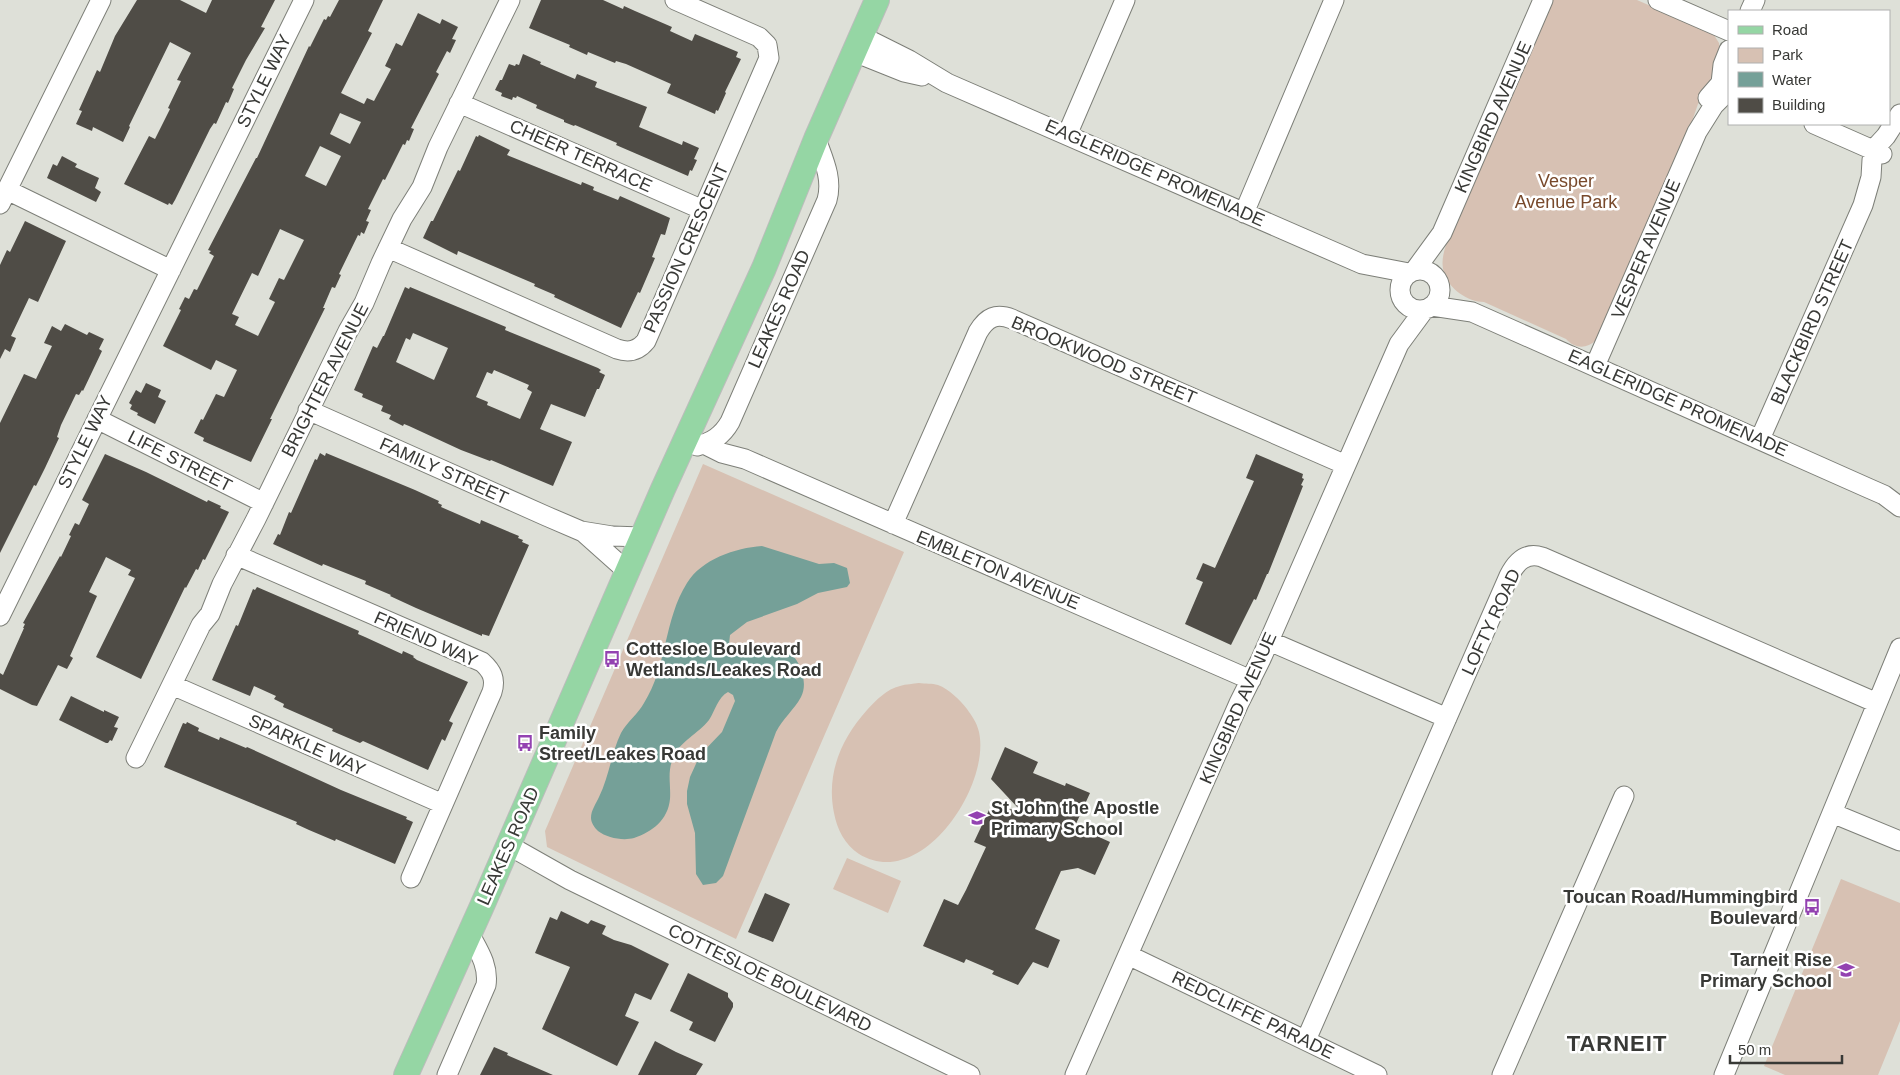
<svg xmlns="http://www.w3.org/2000/svg" width="1900" height="1075" font-family="Helvetica,sans-serif">
  <style>
    .green { fill: #d7c1b3 }
    .water { fill: #75a098 }
    .building { fill: #4f4c46; fill-rule: evenodd }
    .lines { fill: none; stroke-linecap: round; stroke-linejoin: round }
    .minor-casing { stroke: #7d7f78; stroke-width: 21 }
    .major-casing { stroke: #bbbcbb; stroke-width: 26 }
    .minor { stroke: #fff; stroke-width: 19 }
    .major { stroke: #95d6a4; stroke-width: 24 }
    .labels { text-anchor: middle; dominant-baseline: central; stroke-width: 5; stroke-linejoin: round; paint-order: stroke }
    .street-label { font-size: 18px; fill: #383936; stroke: #fff }
    .park-label { font-size: 18px; fill: #78492b; stroke: #fff }
    .poi-label { font-size: 18px; font-weight: bold; fill: #383936; stroke: #fff; text-anchor: start }
    .district-label { font-size: 22px; font-weight: bold; letter-spacing: 1px; fill: #383936; stroke: #fff }
  </style>
  <rect width="100%" height="100%" fill="#dee0d8"/>
  <path class="green" d="M 1553,0 L 1637,0 L 1708,31 L 1714,35 L 1719,43 L 1720,51 L 1718,74 L 1698,104 L 1690,127 L 1596,340 C 1587,349 1575,349 1566,339 L 1484,302 C 1468,302 1449,289 1444,273 C 1441,263 1443,254 1446,245 Z
    M 703,464 L 904,552 L 736,939 L 547,847 L 545,831 Z
    M 919,683 C 925,684 932,683 938,685 C 949,689 960,700 967,709 C 972,716 977,723 979,732 C 991,786 921,892 859,854 C 845,845 837,829 834,813 C 826,774 841,739 867,710 C 876,700 887,689 900,686 C 906,684 913,684 919,683 Z
    M 847,858 L 901,881 L 888,913 L 833,889 Z
    M 1841,879 L 1900,903 L 1900,1021 L 1878,1075 L 1785,1075 L 1764,1066 Z"/>
  <path class="water" d="M 762,546 L 819,564 L 834,563 L 847,568 L 850,583 L 847,587 L 818,593 L 797,604 L 747,622 L 730,635 L 729,644 L 733,648 C 748,650 764,641 779,646 C 797,651 810,680 801,697 C 794,710 783,718 776,732 L 723,876 L 716,883 L 703,885 L 696,874 L 695,833 L 687,804 L 687,791 L 690,777 L 700,755 L 722,732 L 735,701 L 733,695 L 728,692 C 718,697 715,711 709,720 C 698,734 680,741 673,758 C 667,773 671,784 670,799 C 668,820 652,832 634,838 C 623,841 607,838 598,831 C 595,828 591,823 591,818 C 591,810 596,804 599,797 C 609,777 611,754 621,733 C 627,722 638,714 644,703 C 667,667 664,619 687,583 C 702,559 735,548 762,546 Z"/>
  <path class="building" d="M 137,0 L 180,0 L 206,13 L 212,0 L 275,0 L 261,27 L 265,28 L 246,60 L 232,88 L 234,89 L 228,103 L 226,102 L 216,124 L 214,123 L 210,129 L 175,200 L 172,205 L 169,203 L 168,205 L 124,184 L 149,136 L 155,139 L 170,109 L 168,108 L 181,81 L 177,80 L 191,53 L 170,42 L 129,126 L 130,127 L 123,142 L 93,127 L 92,131 L 76,124 L 82,111 L 79,110 L 97,70 L 100,72 L 115,36 Z
    M 339,0 L 383,0 L 368,31 L 372,33 L 341,93 L 364,104 L 367,98 L 374,101 L 391,69 L 385,66 L 396,43 L 402,46 L 418,13 L 440,24 L 442,19 L 458,27 L 452,39 L 456,40 L 450,53 L 447,51 L 436,72 L 439,74 L 411,128 L 414,129 L 409,141 L 407,140 L 405,145 L 403,144 L 385,180 L 383,179 L 368,209 L 371,210 L 366,221 L 369,222 L 364,234 L 361,232 L 360,236 L 358,235 L 339,274 L 341,275 L 335,288 L 332,287 L 323,308 L 325,308 L 270,419 L 272,419 L 251,462 L 203,441 L 204,438 L 194,433 L 201,419 L 203,420 L 216,394 L 224,397 L 237,370 L 216,360 L 211,370 L 163,346 L 181,310 L 179,309 L 185,297 L 189,299 L 194,289 L 197,290 L 214,256 L 209,253 L 211,251 L 208,250 L 256,158 L 257,158 L 309,46 L 310,47 L 324,19 L 326,20 L 328,16 L 330,17 ZM 340,113 L 361,122 L 350,144 L 330,134 ZM 320,146 L 341,156 L 326,186 L 305,176 ZM 280,229 L 304,240 L 284,280 L 279,278 L 269,299 L 275,302 L 258,336 L 235,325 L 239,317 L 232,314 L 252,273 L 258,276 Z
    M 541,0 L 603,0 L 623,9 L 624,6 L 635,11 L 672,27 L 670,31 L 692,41 L 695,34 L 738,52 L 736,57 L 741,59 L 725,92 L 726,93 L 718,111 L 716,110 L 715,114 L 667,93 L 671,84 L 626,64 L 616,61 L 615,63 L 588,52 L 587,55 L 569,47 L 570,45 L 529,28 Z
    M 523,54 L 541,62 L 540,64 L 575,79 L 577,74 L 597,82 L 595,87 L 647,107 L 639,127 L 682,145 L 683,141 L 699,148 L 694,159 L 697,160 L 692,171 L 690,170 L 688,176 L 616,145 L 617,143 L 575,125 L 574,126 L 564,122 L 564,120 L 536,108 L 537,105 L 517,96 L 516,98 L 513,97 L 512,100 L 501,96 L 502,93 L 495,90 L 500,80 L 502,80 L 509,64 L 515,66 L 516,64 L 519,65 Z
    M 479,135 L 510,150 L 507,155 L 581,185 L 582,182 L 594,187 L 593,190 L 618,200 L 620,196 L 670,218 L 665,235 L 661,234 L 652,257 L 655,258 L 640,293 L 638,292 L 621,328 L 554,297 L 555,295 L 534,286 L 535,284 L 458,251 L 457,255 L 423,238 L 431,221 L 433,221 L 458,170 L 460,171 L 476,136 L 478,137 Z
    M 62,156 L 77,164 L 75,167 L 99,178 L 95,188 L 101,192 L 96,202 L 47,178 L 53,164 L 57,166 Z
    M 25,221 L 66,241 L 38,302 L 29,298 L 11,336 L 16,338 L 10,352 L 5,349 L 0,359 L 0,265 L 7,250 L 10,252 Z
    M 405,287 L 409,289 L 410,287 L 506,327 L 505,330 L 598,368 L 601,370 L 599,372 L 605,375 L 599,389 L 597,389 L 585,417 L 551,404 L 540,429 L 572,442 L 553,486 L 491,460 L 490,461 L 461,450 L 409,426 L 404,424 L 403,426 L 389,419 L 391,415 L 381,411 L 383,406 L 362,397 L 363,394 L 354,390 L 373,346 L 377,348 L 383,336 L 384,336 ZM 413,333 L 448,348 L 434,380 L 396,362 L 406,338 L 410,340 ZM 494,370 L 529,385 L 527,389 L 532,392 L 520,419 L 487,405 L 488,402 L 476,397 L 487,372 L 492,374 Z
    M 65,324 L 87,335 L 89,332 L 104,339 L 99,349 L 102,351 L 83,391 L 82,390 L 79,395 L 76,394 L 61,425 L 57,437 L 59,438 L 45,468 L 36,486 L 34,485 L 0,553 L 0,423 L 24,374 L 36,379 L 52,346 L 44,343 L 52,326 L 61,331 Z
    M 146,383 L 161,390 L 158,397 L 166,401 L 155,424 L 137,415 L 138,413 L 130,409 L 132,405 L 129,403 L 136,390 L 141,393 Z
    M 320,453 L 325,456 L 326,453 L 415,490 L 439,501 L 438,503 L 442,505 L 441,507 L 480,524 L 481,520 L 507,531 L 519,536 L 518,538 L 523,540 L 522,542 L 529,545 L 489,636 L 482,634 L 482,636 L 416,608 L 390,596 L 391,595 L 365,584 L 366,581 L 323,564 L 322,566 L 273,544 L 278,534 L 280,535 L 289,512 L 291,513 L 315,459 L 317,460 Z
    M 105,454 L 146,472 L 207,502 L 208,500 L 221,506 L 220,508 L 229,512 L 205,560 L 203,559 L 198,570 L 196,569 L 186,588 L 185,587 L 141,679 L 96,657 L 135,578 L 128,575 L 131,570 L 106,557 L 89,592 L 97,596 L 70,656 L 73,658 L 67,669 L 58,665 L 37,706 L 32,705 L 0,689 L 0,673 L 3,675 L 24,628 L 23,628 L 25,624 L 23,623 L 60,556 L 61,557 L 71,536 L 69,535 L 75,523 L 79,525 L 89,504 L 82,500 Z
    M 1256,454 L 1303,474 L 1302,478 L 1304,479 L 1301,485 L 1303,486 L 1268,574 L 1267,574 L 1256,600 L 1254,599 L 1231,645 L 1185,624 L 1203,582 L 1196,579 L 1203,563 L 1215,568 L 1254,481 L 1246,478 Z
    M 257,587 L 359,631 L 358,634 L 365,637 L 402,654 L 403,651 L 414,656 L 413,657 L 417,660 L 468,682 L 449,721 L 453,723 L 445,741 L 442,739 L 428,770 L 363,741 L 360,743 L 332,731 L 333,729 L 283,707 L 284,704 L 274,699 L 276,696 L 254,686 L 250,696 L 212,680 L 236,625 L 238,626 L 253,589 L 255,590 Z
    M 71,696 L 104,712 L 104,710 L 119,717 L 114,727 L 118,728 L 112,741 L 110,740 L 108,743 L 106,743 L 59,720 Z
    M 187,722 L 199,728 L 198,731 L 219,740 L 220,737 L 246,748 L 247,747 L 341,790 L 407,817 L 406,819 L 413,822 L 395,864 L 336,839 L 335,841 L 309,830 L 296,824 L 297,822 L 164,767 L 183,723 L 186,724 Z
    M 1005,747 L 1038,762 L 1033,773 L 1065,786 L 1066,783 L 1090,793 L 1075,826 L 1110,842 L 1095,875 L 1078,868 L 1061,871 L 1035,929 L 1060,940 L 1048,968 L 1033,962 L 1018,985 L 992,974 L 994,971 L 966,959 L 964,963 L 923,946 L 944,899 L 958,905 L 966,890 L 986,847 L 974,842 L 989,810 L 1019,809 L 991,779 Z
    M 765,893 L 790,904 L 773,942 L 748,932 Z
    M 561,911 L 588,924 L 591,920 L 606,926 L 602,934 L 614,940 L 631,945 L 669,964 L 651,1000 L 635,993 L 625,1016 L 639,1022 L 617,1066 L 542,1029 L 570,967 L 535,953 L 550,917 L 557,920 Z
    M 688,973 L 728,993 L 728,997 L 733,1003 L 733,1007 L 715,1042 L 689,1030 L 693,1022 L 670,1011 Z
    M 655,1041 L 676,1052 L 703,1064 L 696,1075 L 638,1075 Z
    M 494,1047 L 508,1053 L 507,1055 L 553,1075 L 480,1075 Z"/>
  <g class="lines">
    <g class="minor-casing">
      <path id="minor" d="M 1658,0 L 1729,31
        M 1750,11 L 1755,0
        M 861,36 L 909,60 L 947,83 L 1362,264 L 1409,273
        M 854,52 L 904,72 L 922,76
        M 1708,98 L 1721,83 L 1723,65 L 1729,50
        M 459,103 L 703,210
        M 1814,124 L 1882,154
        M 1067,135 L 1125,0
        M 7,190 L 171,270
        M 0,204 L 101,0
        M 1244,213 L 1334,0
        M 388,248 L 617,349 C 629,353 638,351 646,341 L 769,58 L 767,45 L 759,37 L 675,0
        M1400 290a20 20 0 1 1 40 0a20 20 0 1 1-40 0Z
        M 1415,270 L 1442,233 L 1543,0
        M 1432,306 L 1472,312 L 1868,488 L 1884,495 L 1900,507
        M 1595,366 L 1697,132 L 1714,105 L 1729,90
        M 308,410 L 546,516 L 581,531 L 612,536 L 642,537
        M 97,419 L 264,503
        M 1760,439 L 1863,205 L 1871,177 L 1872,160 L 1875,148 L 1886,136 L 1900,114
        M 704,444 L 722,453 L 745,459 L 1251,680
        M 697,446 C 712,442 722,436 730,422 L 827,200 C 833,178 823,159 816,139
        M 893,524 L 978,332 C 987,317 996,313 1012,319 L 1346,465
        M 582,531 L 628,572
        M 236,555 L 482,662 C 492,671 496,679 492,692 L 411,878
        M 0,616 L 304,0
        M 1269,641 L 1447,718
        M 172,685 L 443,804
        M 136,758 L 201,625 L 210,614 L 222,584 L 256,519 L 348,331 L 364,303 L 381,263 L 402,219 L 422,187 L 438,147 L 510,0
        M 1832,813 L 1900,841
        M 508,845 L 570,880 L 970,1075
        M 1128,955 L 1377,1075
        M 1306,1040 L 1509,576 C 1516,562 1526,552 1542,557 L 1877,703
        M 447,1075 L 486,985 C 489,965 478,950 469,933
        M 1075,1075 L 1239,703 L 1261,659 L 1399,344 L 1424,310
        M 1502,1075 L 1624,796
        M 1724,1075 L 1900,648"/>
    </g>
    <g class="major-casing">
      <path id="major" d="M 406,1075 L 482,906 L 663,489 L 764,268 L 816,139 L 877,0"/>
    </g>
    <use href="#minor" class="minor"/>
    <use href="#major" class="major"/>
  </g>
  <defs>
    <g id="bus-bare" transform="scale(1.35)"><path d="M-5-6H5V4H4V6H2V4H-2V6H-4V4H-5ZM-3.5-4V0h7V-4ZM-3.5 1.2v1.5H-2V1.2ZM2 1.2v1.5H3.5V1.2Z" fill="#9342b1" stroke="#fff" stroke-width="2.5" paint-order="stroke"/></g>
    <g id="school-bare" transform="scale(1.35)"><path d="M0-5L7-2L0 1L-7-2ZM-4 1L0 2.5L4 1V4Q0 6-4 4Z" fill="#9342b1" stroke="#fff" stroke-width="2.5" paint-order="stroke"/></g>
  </defs>
  <g fill-rule="evenodd">
    <use href="#bus-bare" x="612" y="659"/>
    <use href="#bus-bare" x="525" y="743"/>
    <use href="#school-bare" x="977" y="818"/>
    <use href="#bus-bare" x="1812" y="907"/>
    <use href="#school-bare" x="1846" y="970"/>
  </g>
  <g class="labels">
    <g class="street-label">
      <text transform="translate(264 81) rotate(-64)">STYLE WAY</text>
      <text transform="translate(1493 117) rotate(-66)">KINGBIRD AVENUE</text>
      <text transform="translate(581 156) rotate(24)">CHEER TERRACE</text>
      <text transform="translate(1155 173) rotate(24)">EAGLERIDGE PROMENADE</text>
      <text transform="translate(686 248) rotate(-66)">PASSION CRESCENT</text>
      <text transform="translate(1646 249) rotate(-67)">VESPER AVENUE</text>
      <text transform="translate(779 309) rotate(-66)">LEAKES ROAD</text>
      <text transform="translate(1812 322) rotate(-66)">BLACKBIRD STREET</text>
      <text transform="translate(1104 360) rotate(23)">BROOKWOOD STREET</text>
      <text transform="translate(325 380) rotate(-63)">BRIGHTER AVENUE</text>
      <text transform="translate(1678 403) rotate(24)">EAGLERIDGE PROMENADE</text>
      <text transform="translate(85 442) rotate(-64)">STYLE WAY</text>
      <text transform="translate(180 461) rotate(27)">LIFE STREET</text>
      <text transform="translate(444 471) rotate(24)">FAMILY STREET</text>
      <text transform="translate(998 570) rotate(23)">EMBLETON AVENUE</text>
      <text transform="translate(1491 622) rotate(-65)">LOFTY ROAD</text>
      <text transform="translate(426 639) rotate(24)">FRIEND WAY</text>
      <text transform="translate(1238 708) rotate(-66)">KINGBIRD AVENUE</text>
      <text transform="translate(307 745) rotate(24)">SPARKLE WAY</text>
      <text transform="translate(508 846) rotate(-66)">LEAKES ROAD</text>
      <text transform="translate(770 978) rotate(26)">COTTESLOE BOULEVARD</text>
      <text transform="translate(1253 1015) rotate(26)">REDCLIFFE PARADE</text>
    </g>
    <g class="park-label">
      <text x="1566" y="181">Vesper<tspan x="1566" dy="21">Avenue Park</tspan></text>
    </g>
    <g class="poi-label">
      <text x="626" y="649">Cottesloe Boulevard<tspan x="626" dy="21">Wetlands/Leakes Road</tspan></text>
      <text x="539" y="733">Family<tspan x="539" dy="21">Street/Leakes Road</tspan></text>
      <text x="991" y="808">St John the Apostle<tspan x="991" dy="21">Primary School</tspan></text>
      <text x="1798" y="897" text-anchor="end">Toucan Road/Hummingbird<tspan x="1798" dy="21">Boulevard</tspan></text>
      <text x="1832" y="960" text-anchor="end">Tarneit Rise<tspan x="1832" dy="21">Primary School</tspan></text>
    </g>
    <g class="district-label">
      <text x="1617" y="1043">TARNEIT</text>
    </g>
  </g>
  <rect x="1728" y="10" width="162" height="115" fill="#ffffff" stroke="#afb0af"/>
  <rect x="1738" y="26" width="25" height="8" fill="#95d6a4" stroke="#afb0af"/>
  <text x="1772" y="35" font-size="15" fill="#383936">Road</text>
  <rect x="1738" y="48" width="25" height="15" fill="#d7c1b3" stroke="#afb0af"/>
  <text x="1772" y="60" font-size="15" fill="#383936">Park</text>
  <rect x="1738" y="72" width="25" height="15" fill="#75a098" stroke="#afb0af"/>
  <text x="1772" y="85" font-size="15" fill="#383936">Water</text>
  <rect x="1738" y="98" width="25" height="15" fill="#4f4c46" stroke="#afb0af"/>
  <text x="1772" y="110" font-size="15" fill="#383936">Building</text>
  <path d="M1730 1055v8h112v-8" fill="none" stroke="#383936" stroke-width="2.5"/>
  <text x="1738" y="1055" font-size="15" fill="#383936" stroke="#ffffff" stroke-width="4" paint-order="stroke">50 m</text>
</svg>
